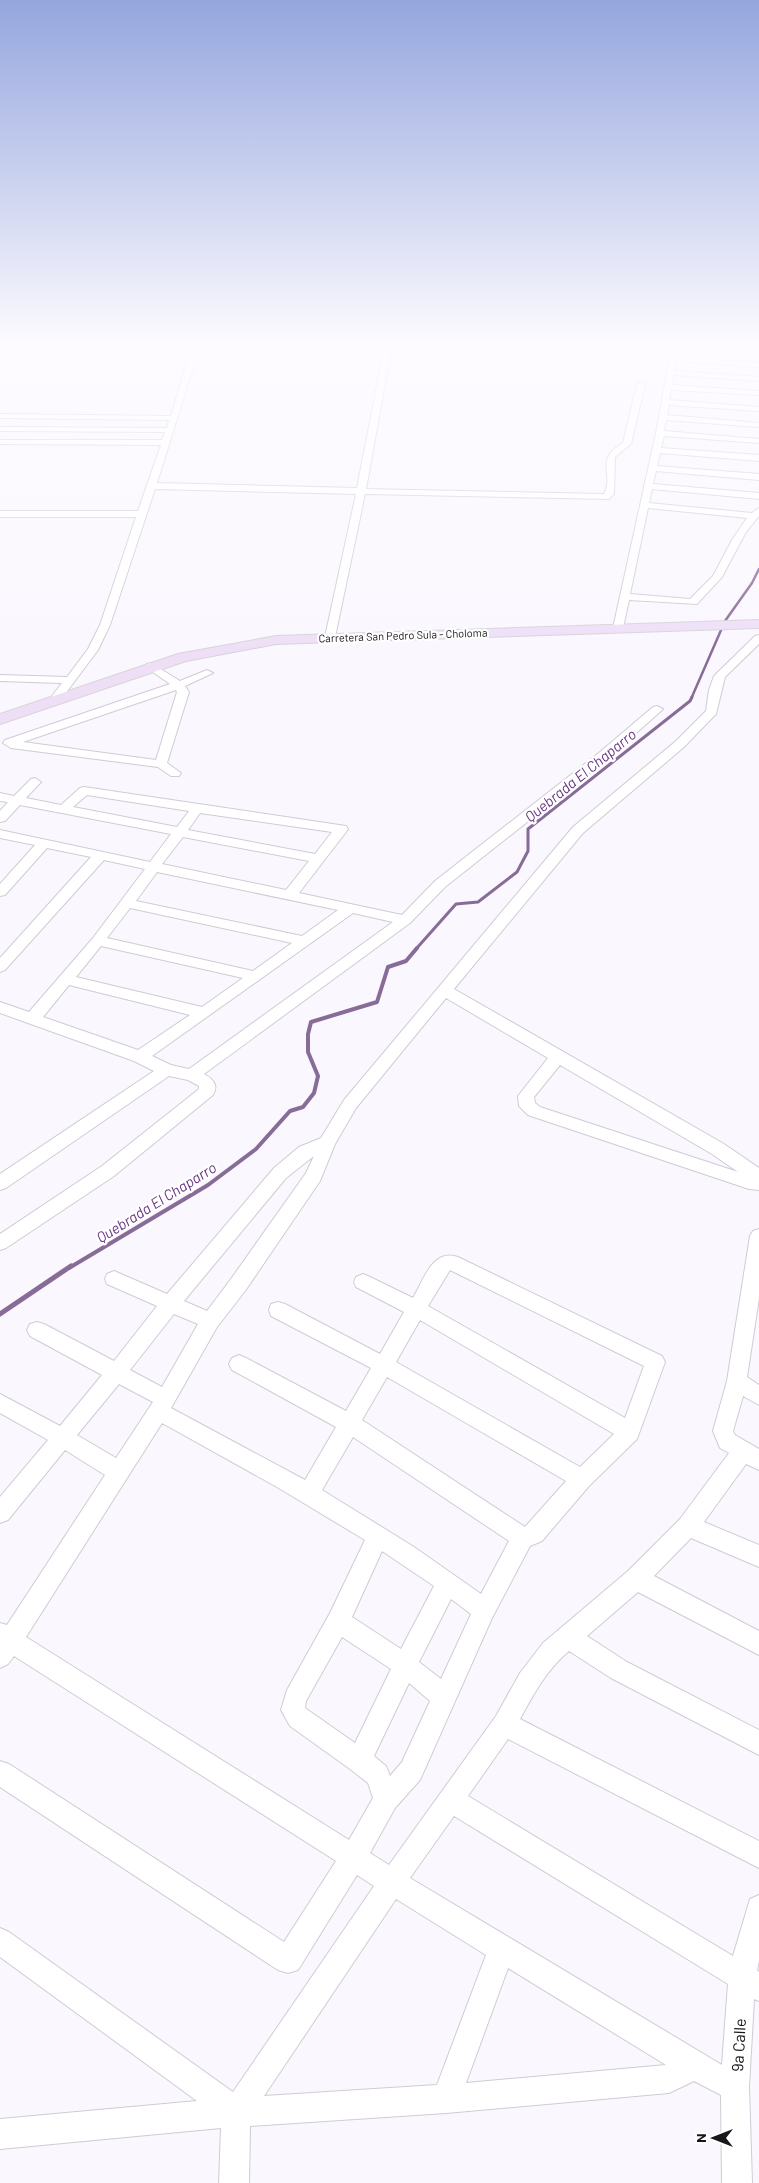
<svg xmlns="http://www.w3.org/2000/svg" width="759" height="2183" font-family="Barlow,sans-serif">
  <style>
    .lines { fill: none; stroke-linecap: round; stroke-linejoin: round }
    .stream-far3 { stroke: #886c98; stroke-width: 2.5 }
    .stream-far2 { stroke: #886c98; stroke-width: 3 }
    .stream-far1 { stroke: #886c98; stroke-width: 4 }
    .stream { stroke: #886c98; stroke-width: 5 }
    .minor-casing { stroke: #d0cbd4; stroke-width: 2 }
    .major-casing { stroke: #d5d5d6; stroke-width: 2 }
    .minor { fill: #fff; fill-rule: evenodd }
    .major { fill: #eedff7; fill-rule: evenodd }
    .labels { text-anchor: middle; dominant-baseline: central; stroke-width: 4.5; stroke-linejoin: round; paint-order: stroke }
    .far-street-label { font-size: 11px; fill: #181619; stroke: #fff }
    .water-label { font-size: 15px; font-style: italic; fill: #693783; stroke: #fff }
    .near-street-label { font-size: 16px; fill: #181619; stroke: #fff }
  </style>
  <rect width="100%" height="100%" fill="#fbf7fe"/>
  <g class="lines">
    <path class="stream-far3" d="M 691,699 L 725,621 L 752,583 L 759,569"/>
    <path class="stream-far2" d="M 416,949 L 456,904 L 478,902 L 517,872 L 528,851 L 528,829 L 690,701 L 692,697"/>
    <path class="stream-far1" d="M 69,1268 L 208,1185 L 256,1149 L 290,1111 L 303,1107 L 314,1093 L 318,1076 L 308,1052 L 308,1034 L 311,1022 L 377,1002 L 388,967 L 406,961 L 417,948"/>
    <path class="stream" d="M 0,1314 L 71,1266"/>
    <g class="minor-casing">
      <path id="minor" d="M 192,345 L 200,345 L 157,483 L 357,488 L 385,345 L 392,345 L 366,489 L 604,494 C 615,473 593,460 623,443 L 637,384 L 641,382 L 645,384 L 631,444 L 615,457 L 614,494 L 609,499 L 365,494 L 335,637 L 330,640 L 325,637 L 356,494 L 155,489 L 110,625 L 98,650 L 59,702 L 55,703 L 49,700 L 62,683 L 0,681 L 0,675 L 67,677 L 88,649 L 100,625 L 136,517 L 0,517 L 0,511 L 138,511 L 161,445 L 0,444 L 0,440 L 162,440 L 165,432 L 0,431 L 0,427 L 167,428 L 169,420 L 0,418 L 0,414 L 171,416 Z
        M 672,345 L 679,345 L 677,357 L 759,363 L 759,367 L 676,361 L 674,371 L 759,377 L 759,381 L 674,375 L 672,385 L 759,391 L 759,395 L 671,390 L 669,400 L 759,407 L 759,411 L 669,405 L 667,415 L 759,423 L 759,427 L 666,420 L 664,431 L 759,439 L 759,443 L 664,436 L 661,448 L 759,455 L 759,461 L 660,453 L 657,466 L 759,474 L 759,480 L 656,471 L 653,484 L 759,493 L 759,499 L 652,489 L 649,503 L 752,513 L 759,508 L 759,516 L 746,532 L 722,577 L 697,604 L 629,600 L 623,628 L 618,631 L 613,628 L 656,433 ZM 648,508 L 747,518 L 732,540 L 713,576 L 690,599 L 630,594 Z
        M 759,635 L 759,644 L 725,677 L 716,714 L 684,747 L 583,833 L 454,989 L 724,1144 L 759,1168 L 759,1190 L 749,1189 L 528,1115 L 519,1106 L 518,1096 L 548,1058 L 446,998 L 356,1108 L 335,1144 L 320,1181 L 245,1291 L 217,1327 L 171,1408 L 305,1480 L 336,1427 L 232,1370 L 229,1364 L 232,1358 L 239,1355 L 246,1358 L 346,1411 L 371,1368 L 271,1316 L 269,1310 L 271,1304 L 278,1302 L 285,1304 L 380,1354 L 404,1312 L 356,1287 L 354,1282 L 356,1277 L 363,1274 L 370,1277 L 413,1298 C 424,1279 433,1248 458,1257 L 662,1356 L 665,1362 L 637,1439 L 589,1486 L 542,1541 L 530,1546 L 492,1618 L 420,1780 L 395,1808 L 370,1853 L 389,1865 L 496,1716 L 520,1673 L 543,1643 L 628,1571 L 680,1519 L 729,1453 L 720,1448 L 713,1431 L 727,1381 L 750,1236 L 753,1231 L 759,1229 L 759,1298 L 747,1377 L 759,1385 L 759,1405 L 743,1396 L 733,1431 L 735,1435 L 759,1449 L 759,1470 L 746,1464 L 704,1522 L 759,1545 L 759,1567 L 691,1538 L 654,1576 L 759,1631 L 759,1655 L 638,1592 L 587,1636 L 627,1662 L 759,1730 L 759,1755 L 611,1678 L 569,1651 C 547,1669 533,1695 520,1719 L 759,1841 L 759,1868 L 508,1739 L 468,1796 L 733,1956 L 750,1899 L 759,1895 L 759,1961 L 757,1970 L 759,1972 L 759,2001 L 754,1999 L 749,2087 L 752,2183 L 722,2183 L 721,2095 L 694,2081 L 669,2093 L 446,2113 L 250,2126 L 249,2183 L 219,2183 L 221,2128 L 0,2149 L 0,2119 L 197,2101 L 0,1957 L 0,1928 L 9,1932 L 233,2092 L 374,1886 L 357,1875 L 298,1970 L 288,1973 L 278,1970 L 0,1787 L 0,1761 L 9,1764 L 284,1942 L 336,1861 L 14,1656 L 8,1664 L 0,1668 L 0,1623 L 7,1625 L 105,1475 L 65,1450 L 8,1520 L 0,1523 L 0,1497 L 48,1440 L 0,1413 L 0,1394 L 60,1426 L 102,1375 L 30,1336 L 27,1330 L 30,1324 L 37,1322 L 44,1324 L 114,1361 L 157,1306 L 107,1284 L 105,1279 L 107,1274 L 114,1271 L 167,1294 L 274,1168 L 299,1147 L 321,1138 L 344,1100 L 573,827 L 676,741 L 706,711 L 709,690 L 714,676 L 755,636 ZM 560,1065 L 712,1154 L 738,1172 L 540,1107 L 535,1103 L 534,1097 ZM 314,1156 L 306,1173 L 231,1279 L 207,1311 L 184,1301 L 286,1178 ZM 450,1270 L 644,1366 L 625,1418 L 428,1306 ZM 174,1314 L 198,1324 L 162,1387 L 130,1370 ZM 420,1320 L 614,1434 L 580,1467 L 396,1362 ZM 387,1377 L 566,1481 L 525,1527 L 362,1420 ZM 119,1384 L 153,1402 L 116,1458 L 77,1435 ZM 162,1423 L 277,1487 L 365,1540 L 330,1613 L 287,1690 L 281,1710 L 290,1726 L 350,1769 L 368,1783 L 373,1798 L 349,1840 L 26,1637 ZM 353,1437 L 509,1541 L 481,1594 L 414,1547 L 322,1490 ZM 382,1551 L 434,1586 L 401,1649 L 352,1617 ZM 451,1599 L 471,1614 L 441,1679 L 419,1662 ZM 342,1637 L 391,1669 L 355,1743 L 305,1708 L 306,1701 ZM 409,1683 L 430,1701 L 402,1762 L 390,1776 L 386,1766 L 374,1756 ZM 454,1816 L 728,1984 L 722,2065 L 410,1878 ZM 396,1899 L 486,1955 L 437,2085 L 264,2096 ZM 508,1968 L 666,2065 L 466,2083 Z
        M 151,663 L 180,681 L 207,670 L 213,673 L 185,686 L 189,692 L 167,763 L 181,773 L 179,776 L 171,776 L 158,767 L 11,748 L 3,743 L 5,740 L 170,684 L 147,668 L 145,666 L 147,664 ZM 176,690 L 177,692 L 156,760 L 23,742 Z
        M 657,706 L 663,709 L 661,711 L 608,758 L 445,887 L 410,923 L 204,1074 C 213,1079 219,1085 213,1095 L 114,1176 L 6,1248 L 0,1250 L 0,1234 L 102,1166 L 199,1089 L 199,1086 L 188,1080 L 169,1076 L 6,1188 L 0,1190 L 0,1174 L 154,1071 L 134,1061 L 0,1013 L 0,1002 L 29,1012 L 93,938 L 145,869 L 104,860 L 5,970 L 0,972 L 0,958 L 91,857 L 47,848 L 5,895 L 0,896 L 0,884 L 35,845 L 0,838 L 0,830 L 150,862 L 171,834 L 20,805 L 5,821 L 0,822 L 0,811 L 8,802 L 0,801 L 0,793 L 14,796 L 31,779 L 35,778 L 41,782 L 26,798 L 61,805 L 80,788 L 84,787 L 346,826 L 348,829 L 346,832 L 299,893 L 402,915 L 435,881 L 600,752 L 653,707 ZM 87,795 L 189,811 L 177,827 L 73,807 ZM 200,813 L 332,832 L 315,854 L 188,830 ZM 183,837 L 309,861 L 286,890 L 162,864 ZM 157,872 L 338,910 L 302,936 L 136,901 ZM 130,908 L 292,943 L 253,971 L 107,938 ZM 353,913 L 393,922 L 189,1069 L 171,1065 L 152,1056 ZM 101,946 L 243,978 L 202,1007 L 76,977 ZM 69,985 L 190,1015 L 138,1050 L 43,1017 Z"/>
    </g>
    <g class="major-casing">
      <path id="major" d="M 759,620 L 759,628 L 276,644 L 186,661 L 0,724 L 0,714 L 178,654 L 276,636 Z"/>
    </g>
    <use href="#minor" class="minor"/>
    <use href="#major" class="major"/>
  </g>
  <linearGradient id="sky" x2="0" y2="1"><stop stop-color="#95a6de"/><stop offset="0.53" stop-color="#fdfbff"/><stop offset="1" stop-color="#fdfbff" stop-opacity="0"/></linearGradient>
  <rect width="759" height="651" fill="url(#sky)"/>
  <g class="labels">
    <g class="far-street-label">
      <text transform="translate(403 635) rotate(-2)">Carretera San Pedro Sula - Choloma</text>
    </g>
    <g class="water-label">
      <text transform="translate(580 775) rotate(-39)">Quebrada El Chaparro</text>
      <text transform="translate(156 1202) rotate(-32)">Quebrada El Chaparro</text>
    </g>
    <g class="near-street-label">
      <text transform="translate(738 2045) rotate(-87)">9a Calle</text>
    </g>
  </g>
  <g transform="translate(714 2138) rotate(270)" stroke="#ffffff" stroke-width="4" paint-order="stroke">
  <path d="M0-4L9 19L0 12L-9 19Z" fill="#181619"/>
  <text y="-8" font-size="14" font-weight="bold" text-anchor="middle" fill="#181619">N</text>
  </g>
</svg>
